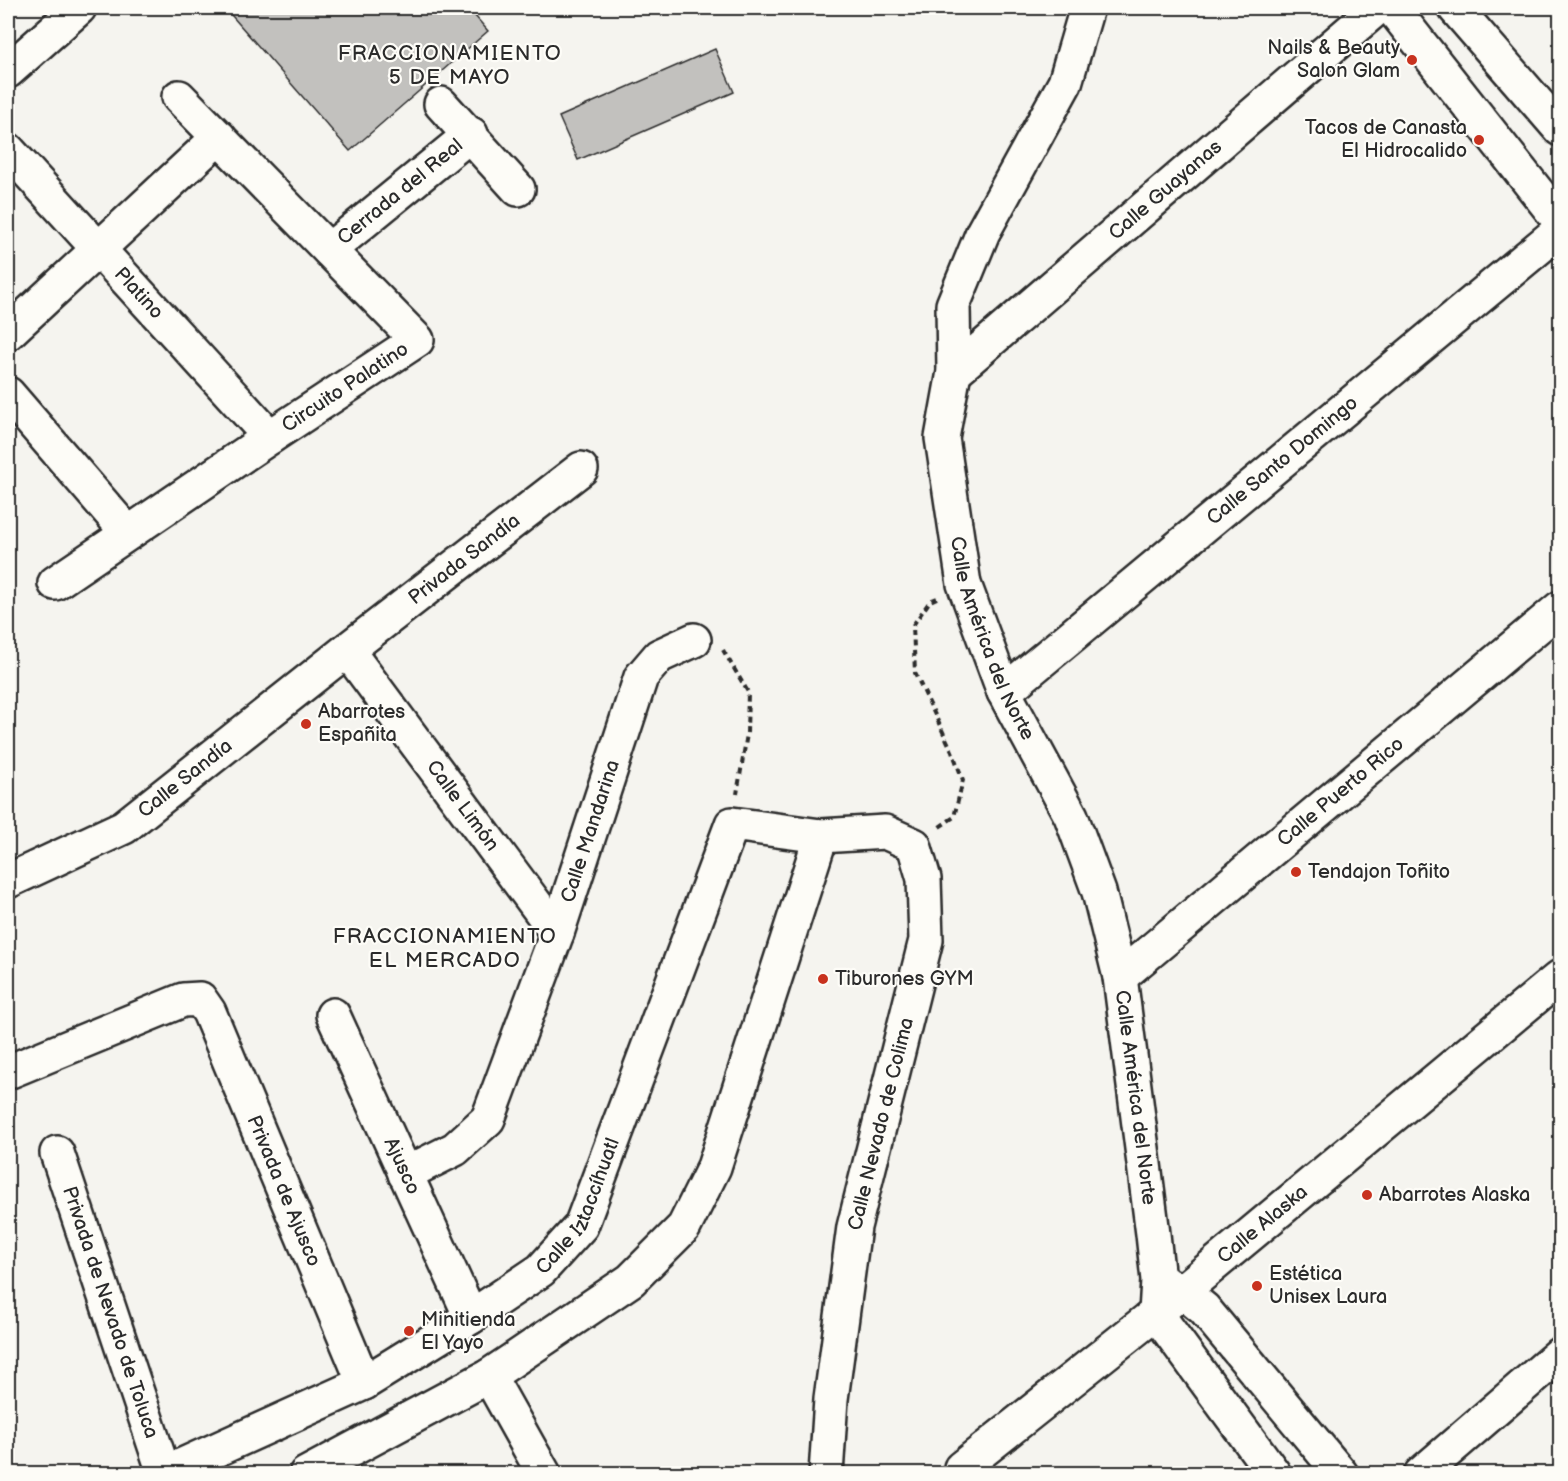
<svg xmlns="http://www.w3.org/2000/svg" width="1568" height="1481" font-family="'Balsamiq Sans',sans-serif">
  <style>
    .building { fill: #c2c1be; stroke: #2b2b2b; stroke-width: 1.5 }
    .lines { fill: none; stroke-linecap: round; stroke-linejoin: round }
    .street-casing { stroke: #2b2b2b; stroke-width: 38 }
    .secondary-casing { stroke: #2b2b2b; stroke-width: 38 }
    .primary-casing { stroke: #2b2b2b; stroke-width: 38 }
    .path { stroke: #2b2b2b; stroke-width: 4; stroke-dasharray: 6 4.5; stroke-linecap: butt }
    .street { stroke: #fdfcf7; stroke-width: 33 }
    .secondary { stroke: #fdfcf7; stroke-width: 33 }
    .primary { stroke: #fdfcf7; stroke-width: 33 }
    .poi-dot { fill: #c8321e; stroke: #fdfcf7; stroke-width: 2 }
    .labels { text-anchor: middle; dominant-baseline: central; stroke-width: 4.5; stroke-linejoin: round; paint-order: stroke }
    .poi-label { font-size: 20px; fill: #2b2b2b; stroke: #fdfcf7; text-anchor: start }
    .street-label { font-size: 20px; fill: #2b2b2b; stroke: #fdfcf7 }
    .neighbourhood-label { font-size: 21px; letter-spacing: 1.5px; fill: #2b2b2b; stroke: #fdfcf7 }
  </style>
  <rect width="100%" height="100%" fill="#f5f4ef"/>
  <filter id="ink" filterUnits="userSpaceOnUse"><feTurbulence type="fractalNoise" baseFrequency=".0167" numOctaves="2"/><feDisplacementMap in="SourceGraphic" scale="12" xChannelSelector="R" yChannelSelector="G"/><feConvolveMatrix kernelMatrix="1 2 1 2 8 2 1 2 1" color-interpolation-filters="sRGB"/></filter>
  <g filter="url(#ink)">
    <path class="building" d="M 225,8 L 468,8 L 488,31 L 350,151 Z
      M 715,49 L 734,92 L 578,160 L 559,117 Z"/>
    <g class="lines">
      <g class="street-casing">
        <g id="street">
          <path id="s1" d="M 1087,8 L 1065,83 L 983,232 L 953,305 L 954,372 L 942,438 L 964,584 L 1004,692 L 1071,816 L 1099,892 L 1120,977 L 1153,1234 L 1158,1280 L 1156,1313 L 1274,1474"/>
          <path d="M 441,104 L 518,189"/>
          <path id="s2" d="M 8,150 L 270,437"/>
          <path id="s3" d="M 329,250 L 471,134"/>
          <path d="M 8,333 L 219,137"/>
          <path id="s4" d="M 954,372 L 1377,8"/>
          <path d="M 8,394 L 128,533"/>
          <path id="s5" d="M 55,583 L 270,437 L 417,340 L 179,97"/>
          <path id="s6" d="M 347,650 L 557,933"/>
          <path id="s7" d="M 1004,692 L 1560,230"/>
          <path id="s8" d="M 8,881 L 124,827 L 347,650 L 581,469"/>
          <path id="s9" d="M 1120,977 L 1560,608"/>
          <path id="s10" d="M 333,1015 L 471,1317"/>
          <path id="s11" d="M 8,1072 L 183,1000 L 200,999 L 209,1012 L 364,1383"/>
          <path id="s12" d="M 57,1153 L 164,1473"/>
          <path id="s13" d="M 405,1174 L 455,1149 L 488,1119 L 557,933 L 641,677 L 659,656 L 694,640"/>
          <path d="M 1162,1282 L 1182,1291 L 1204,1309 L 1341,1474"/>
          <path d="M 489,1376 L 544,1474"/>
          <path id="s14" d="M 163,1474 L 364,1383 L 471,1317 L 541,1270 L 581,1226 L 732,824 L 821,836 L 885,832 L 914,845 L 924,879 L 926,940 L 854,1227 L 831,1399 L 826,1474"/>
          <path d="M 306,1474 L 489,1376 L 631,1280 L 684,1227 L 714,1167 L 821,836"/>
          <path id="s15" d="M 963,1474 L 961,1468 L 1156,1313 L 1560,977"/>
          <path d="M 1421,1474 L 1560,1354"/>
        </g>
      </g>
      <g class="secondary-casing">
        <path id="secondary" d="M 8,71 L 79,8"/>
      </g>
      <g class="primary-casing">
        <path id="primary" d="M 1392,8 L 1560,221
          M 1455,8 L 1560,129"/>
      </g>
      <path class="path" d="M 937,598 L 930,601 L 913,625 L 915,673 L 952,751 L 963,780 L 954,817 L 938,828
        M 723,650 L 748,692 L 747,734 L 737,794"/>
      <use href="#street" class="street"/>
      <use href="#secondary" class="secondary"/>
      <use href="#primary" class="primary"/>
    </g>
  </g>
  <g class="poi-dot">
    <circle cx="1412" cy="60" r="6"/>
    <circle cx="1479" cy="140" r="6"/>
    <circle cx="306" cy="724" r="6"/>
    <circle cx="1296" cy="872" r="6"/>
    <circle cx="823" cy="979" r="6"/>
    <circle cx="1367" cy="1195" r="6"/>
    <circle cx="1257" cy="1286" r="6"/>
    <circle cx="409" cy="1331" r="6"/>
  </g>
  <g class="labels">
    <g class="poi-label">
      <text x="1400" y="48" text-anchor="end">Nails &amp; Beauty<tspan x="1400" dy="23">Salon Glam</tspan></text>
      <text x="1467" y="128" text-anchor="end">Tacos de Canasta<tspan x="1467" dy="23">El Hidrocalido</tspan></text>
      <text x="318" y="712">Abarrotes<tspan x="318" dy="23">Españita</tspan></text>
      <text x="1308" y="872">Tendajon Toñito</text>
      <text x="835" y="979">Tiburones GYM</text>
      <text x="1379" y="1195">Abarrotes Alaska</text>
      <text x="1269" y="1274">Estética<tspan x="1269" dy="23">Unisex Laura</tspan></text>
      <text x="421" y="1320">Minitienda<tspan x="421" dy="23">El Yayo</tspan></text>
    </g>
    <g class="street-label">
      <text stroke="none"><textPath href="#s4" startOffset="279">Calle Guayanas</textPath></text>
      <text stroke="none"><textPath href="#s3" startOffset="92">Cerrada del Real</textPath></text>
      <text stroke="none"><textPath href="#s2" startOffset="194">Platino</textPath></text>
      <text stroke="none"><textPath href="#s5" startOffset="350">Circuito Palatino</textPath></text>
      <text stroke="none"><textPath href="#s7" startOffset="362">Calle Santo Domingo</textPath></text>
      <text stroke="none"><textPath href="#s8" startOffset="561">Privada Sandía</textPath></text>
      <text stroke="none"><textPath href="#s1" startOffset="669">Calle América del Norte</textPath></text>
      <text stroke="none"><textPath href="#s8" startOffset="206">Calle Sandía</textPath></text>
      <text stroke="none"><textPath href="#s9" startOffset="288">Calle Puerto Rico</textPath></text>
      <text stroke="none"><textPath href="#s6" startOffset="194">Calle Limón</textPath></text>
      <text stroke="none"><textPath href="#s13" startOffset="406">Calle Mandarina</textPath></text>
      <text stroke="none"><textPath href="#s1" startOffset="1155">Calle América del Norte</textPath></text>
      <text transform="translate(881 1124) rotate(-76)">Calle Nevado de Colima</text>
      <text stroke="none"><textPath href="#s10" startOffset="166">Ajusco</textPath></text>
      <text stroke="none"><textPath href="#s11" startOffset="416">Privada de Ajusco</textPath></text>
      <text stroke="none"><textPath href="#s14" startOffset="506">Calle Iztaccíhuatl</textPath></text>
      <text stroke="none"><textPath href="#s15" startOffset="394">Calle Alaska</textPath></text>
      <text stroke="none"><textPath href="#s12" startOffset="168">Privada de Nevado de Toluca</textPath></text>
    </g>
    <g class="neighbourhood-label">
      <text x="450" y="53">FRACCIONAMIENTO<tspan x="450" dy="24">5 DE MAYO</tspan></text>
      <text x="445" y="936">FRACCIONAMIENTO<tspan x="445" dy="24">EL MERCADO</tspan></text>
    </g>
  </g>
  <rect width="1568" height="1481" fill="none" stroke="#fdfcf7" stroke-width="30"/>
  <rect x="15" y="15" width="1538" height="1451" fill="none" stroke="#2b2b2b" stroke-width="2" filter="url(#ink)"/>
</svg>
